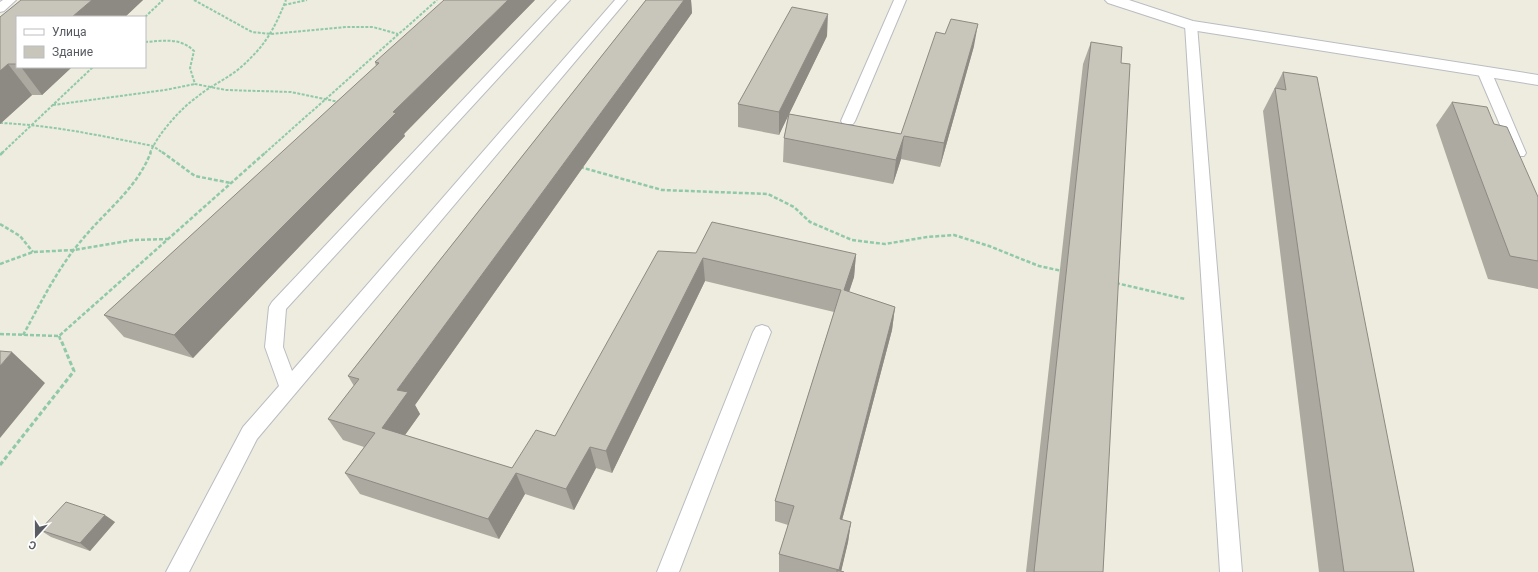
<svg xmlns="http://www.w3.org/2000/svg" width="1538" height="572" font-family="Roboto,sans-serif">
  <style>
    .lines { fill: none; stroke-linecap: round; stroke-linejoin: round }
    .service-casing { stroke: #babcc2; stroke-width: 2 }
    .minor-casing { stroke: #babcc2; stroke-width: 2 }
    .path-far2 { stroke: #90c9a8; stroke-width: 2; stroke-dasharray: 3 1.5; stroke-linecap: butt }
    .path-far1 { stroke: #90c9a8; stroke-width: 2.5; stroke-dasharray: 4 2; stroke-linecap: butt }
    .path { stroke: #90c9a8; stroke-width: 3; stroke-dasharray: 4.5 2.5; stroke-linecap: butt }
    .service { fill: #fff; fill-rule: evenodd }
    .minor { fill: #fff; fill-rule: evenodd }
    .wall { fill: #aca9a1 }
    .shaded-wall { fill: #8c8a83 }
    .building { fill: #c8c5bb; stroke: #8c8a83 }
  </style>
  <rect width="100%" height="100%" fill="#edecde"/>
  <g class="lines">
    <g class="service-casing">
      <path id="service" d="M 3,0 L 16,0 L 4,11 L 0,12 L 0,2 Z
        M 557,0 L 570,0 L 286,309 L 283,347 L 292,371 L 615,0 L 627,0 L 257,439 L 189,572 L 166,572 L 243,427 L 279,386 L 265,347 L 269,307 L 272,302 Z
        M 894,0 L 906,0 L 855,121 L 853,124 L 843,124 L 841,121 Z
        M 1191,21 L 1197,25 L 1242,572 L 1220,572 L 1185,25 Z
        M 1484,67 L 1491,71 L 1526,153 L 1524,156 L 1514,156 L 1512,153 L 1477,71 Z
        M 762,325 L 768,327 L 771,332 L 679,572 L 657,572 L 753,332 L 756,327 Z"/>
    </g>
    <g class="minor-casing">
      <path id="minor" d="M 1105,0 L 1129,0 L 1193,21 L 1538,75 L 1538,85 L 1191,30 L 1108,3 Z"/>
    </g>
    <path class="path-far2" d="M 194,0 L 252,32 L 271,34 L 346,27 L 373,27 L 398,34
      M 284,5 L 307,0
      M 145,17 L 163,0
      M 145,42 C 163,41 180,37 194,51 L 190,68 L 195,84 L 226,90 L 291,92 L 339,102
      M 53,105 L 165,90 L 195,84
      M 0,123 C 52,125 102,136 153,146 L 163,153
      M 2,153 L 93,67
      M 150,153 C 157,135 181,108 197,97 C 210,86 227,79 240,68 C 265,46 274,30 286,0
      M 265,153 L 437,0"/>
    <path class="path-far1" d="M 162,152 L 195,176 L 231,183
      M 0,155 L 3,152
      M 580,167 L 662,190 L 768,194 L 794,207 L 810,222 L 852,240 L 885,244 L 927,237 L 954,235 L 989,246 L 1039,266 L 1062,271
      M 0,224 L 20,236 L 33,252
      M 0,264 L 33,252 L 74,250 L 133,240 L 168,239
      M 1116,283 L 1185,299
      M 0,334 L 59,336 L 266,152
      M 23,335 C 41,303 57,269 81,241 C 106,210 136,190 151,152
      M 59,336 L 61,341"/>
    <path class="path" d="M 0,465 L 74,371 L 61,340"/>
    <use href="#service" class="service"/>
    <use href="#minor" class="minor"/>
  </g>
  <path class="wall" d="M 21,0 L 143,0 L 125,17 L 17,17 L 17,67 L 72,67 L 42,95 L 32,95 L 0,124 L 0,17 Z
    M 535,0 L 404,134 L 405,136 L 193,358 L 124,337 L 104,315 L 376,66 L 375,62 Z
    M 646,0 L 691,0 L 692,13 L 415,405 L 420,414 L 405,435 L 512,468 L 555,436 L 696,253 L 856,254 L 854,277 L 849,292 L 895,307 L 892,330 L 842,520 L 851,522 L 848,542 L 841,571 L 844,572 L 779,572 L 779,554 L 788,525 L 775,521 L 775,501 L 834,312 L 705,281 L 612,473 L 596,468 L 574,510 L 525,494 L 499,539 L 360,494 L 345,473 L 364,447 L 343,440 L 328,419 L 354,386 L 348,376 Z
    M 827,36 L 789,114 L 901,134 L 974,46 L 940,167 L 901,159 L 893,184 L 783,162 L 784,138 L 788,115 L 779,135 L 738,127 L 738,104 Z
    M 1091,42 L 1121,63 L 1103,572 L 1026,572 L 1083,64 Z
    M 1283,72 L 1414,572 L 1319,572 L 1263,111 Z
    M 1452,102 L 1494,124 L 1538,197 L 1538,289 L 1488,279 L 1436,125 Z
    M 115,522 L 90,551 L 51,537 L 40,530 Z"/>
  <path class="shaded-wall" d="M 92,0 L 143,0 L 125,17 L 72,17 Z
    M 508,0 L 535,0 L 404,134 L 405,136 L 193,358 L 174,335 L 393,112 Z
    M 684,0 L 691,0 L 692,13 L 415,405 L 420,414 L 395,449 L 382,428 L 397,390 Z
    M 828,14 L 827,36 L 779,135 L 779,112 Z
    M 978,24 L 974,46 L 940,167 L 944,143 Z
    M 8,64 L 32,95 L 0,124 L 0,71 Z
    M 21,67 L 72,67 L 42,95 Z
    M 904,136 L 901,159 L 893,184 L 896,160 Z
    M 856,254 L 854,277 L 842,313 L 844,290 Z
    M 703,258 L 705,281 L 612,473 L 606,451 Z
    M 895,307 L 892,330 L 837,539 L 840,519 Z
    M 12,352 L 45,383 L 0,438 L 0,366 Z
    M 590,447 L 596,468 L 574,510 L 566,489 Z
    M 516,473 L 525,494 L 499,539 L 488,519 Z
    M 105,515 L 115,522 L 90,551 L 80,543 Z
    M 851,522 L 848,542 L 841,572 L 839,572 Z"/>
  <path class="building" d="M 21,0 L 92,0 L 72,17 L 17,17 L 17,64 L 8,64 L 0,71 L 0,17 Z
    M 444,0 L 508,0 L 393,112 L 396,113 L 174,335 L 104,315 L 379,63 L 375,62 Z
    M 646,0 L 684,0 L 397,390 L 408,392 L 382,428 L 512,468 L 536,430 L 555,436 L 658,251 L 696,253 L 712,222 L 856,254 L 844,290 L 895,307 L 840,519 L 851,522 L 839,570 L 779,554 L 794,506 L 775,501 L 841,290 L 703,258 L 606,451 L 590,447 L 566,489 L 516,473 L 488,519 L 345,473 L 375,433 L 328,419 L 359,379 L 348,376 Z
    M 792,7 L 828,14 L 779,112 L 738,104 Z
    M 951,19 L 978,24 L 944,143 L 904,136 L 896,160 L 784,138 L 789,114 L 901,134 L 936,32 L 945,34 Z
    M 1091,42 L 1122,47 L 1121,63 L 1130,64 L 1103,572 L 1034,572 Z
    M 1283,72 L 1317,77 L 1414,572 L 1344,572 L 1275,88 L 1286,90 Z
    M 1452,102 L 1487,107 L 1494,124 L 1507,127 L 1538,197 L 1538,261 L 1510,256 Z
    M 0,351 L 12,352 L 0,366 Z
    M 66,502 L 105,515 L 80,543 L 40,530 Z
    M 837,570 L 844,572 L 837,572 Z"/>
  <rect x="16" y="16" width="130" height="52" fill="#ffffff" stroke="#bcbdc0"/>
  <rect x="24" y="29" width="20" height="6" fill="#ffffff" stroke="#bcbdc0"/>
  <text x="52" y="36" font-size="12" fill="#585b62">Улица</text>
  <rect x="24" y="46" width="20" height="12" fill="#c8c5bb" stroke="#bcbdc0"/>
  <text x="52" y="56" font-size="12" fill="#585b62">Здание</text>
  <g transform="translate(36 536) rotate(201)" stroke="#ffffff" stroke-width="3" paint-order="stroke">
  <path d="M0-3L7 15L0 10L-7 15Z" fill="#585b62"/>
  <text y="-6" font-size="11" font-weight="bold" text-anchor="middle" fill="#585b62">С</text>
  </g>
</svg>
